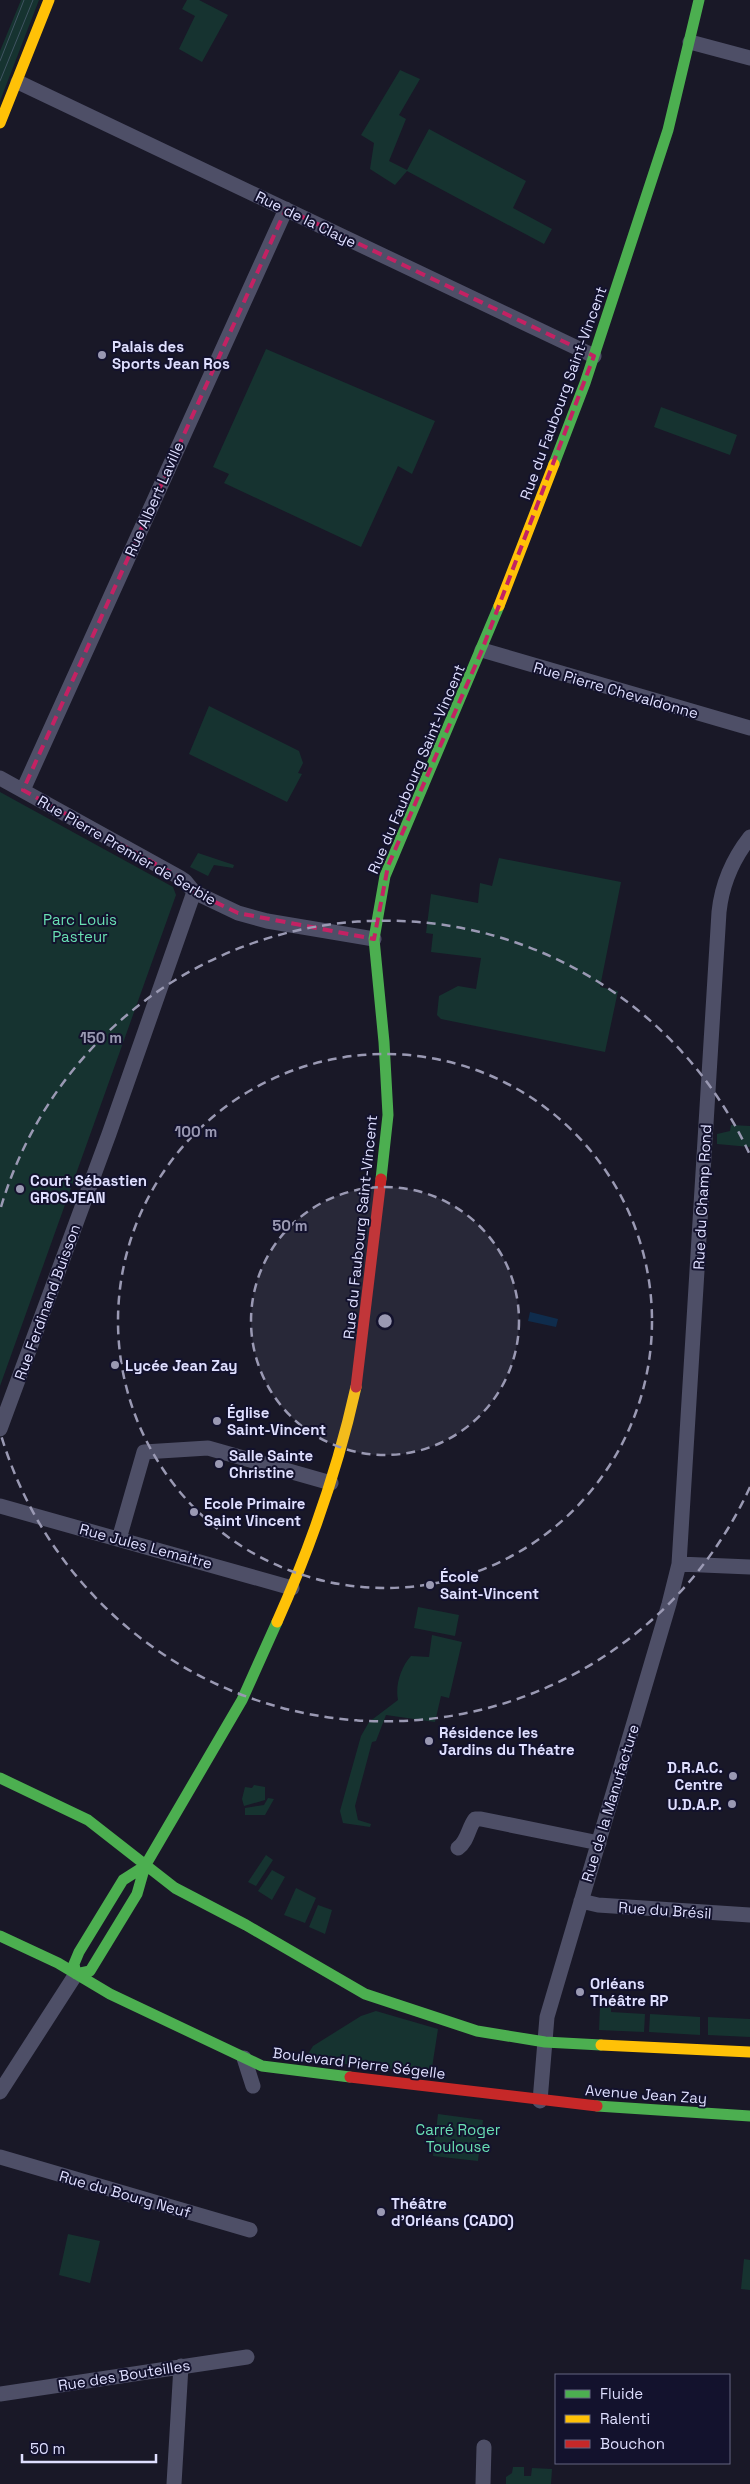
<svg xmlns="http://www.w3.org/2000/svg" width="750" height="2484" font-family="'Space Grotesk',sans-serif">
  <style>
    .green { fill: #163330 }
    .water { fill: #0f2c4c }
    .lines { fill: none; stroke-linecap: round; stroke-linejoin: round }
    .street { stroke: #4e4f67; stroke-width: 15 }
    .fast { stroke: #4caf50; stroke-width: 11 }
    .slow { stroke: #ffc107; stroke-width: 11 }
    .jam { stroke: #c62828; stroke-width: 11 }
    .tram { stroke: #405462; stroke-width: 1 }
    .marked { fill: none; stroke: #c32263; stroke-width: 4; stroke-dasharray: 10 6; stroke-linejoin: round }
    .ring { fill: none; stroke: #9a99b3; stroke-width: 2.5; stroke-dasharray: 9 6 }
    .poi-dot { fill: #9a99b3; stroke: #13122d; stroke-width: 2 }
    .labels { text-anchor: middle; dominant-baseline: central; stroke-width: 4; stroke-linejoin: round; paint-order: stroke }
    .street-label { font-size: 15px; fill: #dfdfff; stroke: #13122d }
    .poi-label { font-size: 15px; font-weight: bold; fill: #dfdfff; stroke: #13122d; text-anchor: start }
    .park-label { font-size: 15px; fill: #69e0b3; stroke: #13122d }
    .centre { fill: #9a99b3; stroke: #13122d; stroke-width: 2.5 }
    .ring-label { font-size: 15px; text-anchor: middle; font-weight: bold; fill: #9a99b3; stroke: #13122d; stroke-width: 4; stroke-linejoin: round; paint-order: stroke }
  </style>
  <rect width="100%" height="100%" fill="#191827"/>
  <path class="green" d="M 21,0 L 39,0 L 0,101 L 0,51 Z
    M 187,0 L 199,0 L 228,15 L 202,62 L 179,49 L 195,16 L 182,9 Z
    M 400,70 L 420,79 L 399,115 L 406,119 L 389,161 L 407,170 L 429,129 L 526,181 L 513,208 L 552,229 L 544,244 L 407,171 L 395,185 L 370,169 L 374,143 L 361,135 Z
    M 266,349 L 435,421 L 412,474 L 398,466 L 361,547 L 224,483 L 229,474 L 213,467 Z
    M 661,407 L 737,435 L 730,455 L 654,427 Z
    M 209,706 L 299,751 L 303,763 L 298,773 L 302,774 L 287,802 L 189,754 Z
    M 0,792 L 173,887 L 176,895 L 0,1386 Z
    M 198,853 L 234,865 L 233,868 L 214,865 L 208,876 L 190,867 Z
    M 499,858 L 621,882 L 600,987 L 618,991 L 605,1052 L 441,1019 L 437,1015 L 439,996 L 458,986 L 476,989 L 481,958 L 431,952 L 433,934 L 426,933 L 431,894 L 478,903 L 480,883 L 492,886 Z
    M 731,1125 L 750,1126 L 750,1147 L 717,1144 L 717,1134 L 730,1131 Z
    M 418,1607 L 459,1615 L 455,1636 L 414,1628 Z
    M 432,1635 L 462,1642 L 449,1698 L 441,1696 L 435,1722 L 386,1715 L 376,1741 L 372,1742 L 355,1806 L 358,1820 L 371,1824 L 370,1827 L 343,1823 L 340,1811 L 361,1736 L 369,1722 L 398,1700 C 395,1685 401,1667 411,1656 L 429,1657 Z
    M 254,1785 L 265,1787 L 265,1800 L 244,1806 L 242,1799 L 245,1787 L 252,1788 Z
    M 268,1798 L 274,1799 L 265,1815 L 245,1815 L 245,1808 L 264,1805 Z
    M 266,1855 L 273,1860 L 256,1886 L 248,1882 Z
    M 272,1870 L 285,1877 L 272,1900 L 258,1891 Z
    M 296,1888 L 316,1898 L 305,1923 L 284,1915 Z
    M 318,1905 L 332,1910 L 325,1934 L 309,1927 Z
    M 600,2007 L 611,2007 L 611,2012 L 645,2014 L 644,2032 L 599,2030 Z
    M 376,2011 L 438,2029 L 431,2074 L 311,2060 L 308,2054 L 313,2046 L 361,2016 Z
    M 650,2014 L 700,2017 L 700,2035 L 649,2032 Z
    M 708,2017 L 750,2019 L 750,2037 L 708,2035 Z
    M 438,2114 L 483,2120 L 478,2161 L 433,2156 Z
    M 68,2234 L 100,2241 L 90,2283 L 59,2275 Z
    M 744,2259 L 750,2260 L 750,2290 L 741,2289 Z
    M 513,2467 L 524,2467 L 524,2476 L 531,2476 L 532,2468 L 552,2469 L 551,2484 L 506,2484 L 506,2477 L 512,2473 Z"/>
  <path class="water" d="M 530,1312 L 558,1319 L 556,1327 L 528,1321 Z"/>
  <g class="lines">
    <path class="street" d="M 690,42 L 750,58
      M 18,82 L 594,356
      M 482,650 L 750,728
      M 0,778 L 179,877 L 185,881 L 194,892 L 238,913 L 267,921 L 374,939
      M 23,790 L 286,209
      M 0,1429 L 109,1134 L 194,892
      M 0,1506 L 292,1588
      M 119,1539 L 144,1452 L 208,1448 L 331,1483
      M 679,1564 L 750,1567
      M 458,1848 C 468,1841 468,1828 475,1819 L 481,1819 L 599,1843
      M 581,1901 L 598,1905 L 750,1915
      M 244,2058 L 253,2086
      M 0,2092 L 76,1974
      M 540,2101 L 547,2017 L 669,1604 L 679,1564 L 719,912 C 722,883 732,860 750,837
      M 0,2157 L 250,2230
      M 0,2394 L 247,2357
      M 174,2484 L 181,2366
      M 483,2484 L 484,2447"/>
    <path class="fast" d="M 554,464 L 585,383 L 668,130 L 699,0
      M 381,1179 L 388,1115 L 384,1042 L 374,939 L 385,876 L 499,606
      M 0,1778 L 88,1820 L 175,1888 L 246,1925 L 365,1994 L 477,2031 L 545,2042 L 601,2045
      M 145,1866 L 123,1880 L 79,1952 L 74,1964 L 76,1974 L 90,1971 L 137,1894 L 145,1866 L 242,1700 L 277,1622
      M 0,1936 L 58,1963 L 110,1994 L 262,2066 L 350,2077
      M 597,2106 L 750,2116"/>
    <path class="slow" d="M 0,123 L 49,0
      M 499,606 L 554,464
      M 277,1622 C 311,1546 338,1468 356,1387
      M 601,2045 L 750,2052"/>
    <path class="jam" d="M 356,1387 L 381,1179
      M 350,2077 L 597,2106"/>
    <path class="tram" d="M 0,61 L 24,0
      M 0,81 L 33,0"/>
  </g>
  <path class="marked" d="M 286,209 L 594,356 L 482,650 L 388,866 L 374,939 L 238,913 L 194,892 L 179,877 L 23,790 Z"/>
  <circle cx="385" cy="1321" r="134" fill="#9a99b3" fill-opacity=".12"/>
  <g class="ring">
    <circle cx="385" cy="1321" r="134"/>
    <circle cx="385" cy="1321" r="267"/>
    <path d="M750 1487A401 401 0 0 1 1 1435M1 1207A401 401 0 0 1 750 1155"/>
  </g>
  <g class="poi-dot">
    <circle cx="102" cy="355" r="5"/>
    <circle cx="20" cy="1189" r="5"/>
    <circle cx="115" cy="1365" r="5"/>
    <circle cx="217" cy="1421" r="5"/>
    <circle cx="219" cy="1464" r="5"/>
    <circle cx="194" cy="1512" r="5"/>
    <circle cx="430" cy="1585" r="5"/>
    <circle cx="429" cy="1741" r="5"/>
    <circle cx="733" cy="1776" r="5"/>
    <circle cx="732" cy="1804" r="5"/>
    <circle cx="580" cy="1992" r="5"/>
    <circle cx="381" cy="2212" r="5"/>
  </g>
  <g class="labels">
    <g class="street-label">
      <text transform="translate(306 219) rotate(26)">Rue de la Claye</text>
      <text transform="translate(563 393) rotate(-70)">Rue du Faubourg Saint-Vincent</text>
      <text transform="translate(154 499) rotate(-66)">Rue Albert Laville</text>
      <text transform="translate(616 690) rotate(16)">Rue Pierre Chevaldonne</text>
      <text transform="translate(416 769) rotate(-67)">Rue du Faubourg Saint-Vincent</text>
      <text transform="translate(127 850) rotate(30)">Rue Pierre Premier de Serbie</text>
      <text transform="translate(702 1197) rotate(-87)">Rue du Champ Rond</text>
      <text transform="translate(360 1227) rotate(-84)">Rue du Faubourg Saint-Vincent</text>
      <text transform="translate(47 1302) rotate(-70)">Rue Ferdinand Buisson</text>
      <text transform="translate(146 1546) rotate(15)">Rue Jules Lemaitre</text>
      <text transform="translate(610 1803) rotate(-73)">Rue de la Manufacture</text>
      <text transform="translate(665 1910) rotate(4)">Rue du Brésil</text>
      <text transform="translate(359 2063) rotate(7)">Boulevard Pierre Ségelle</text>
      <text transform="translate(646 2094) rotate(4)">Avenue Jean Zay</text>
      <text transform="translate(125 2194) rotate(16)">Rue du Bourg Neuf</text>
      <text transform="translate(124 2375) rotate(-9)">Rue des Bouteilles</text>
    </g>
    <g class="poi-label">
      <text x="112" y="346">Palais des<tspan x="112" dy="17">Sports Jean Ros</tspan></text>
      <text x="30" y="1180">Court Sébastien<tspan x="30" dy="17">GROSJEAN</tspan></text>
      <text x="125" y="1365">Lycée Jean Zay</text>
      <text x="227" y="1412">Église<tspan x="227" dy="17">Saint-Vincent</tspan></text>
      <text x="229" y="1455">Salle Sainte<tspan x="229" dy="17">Christine</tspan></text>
      <text x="204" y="1503">Ecole Primaire<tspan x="204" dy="17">Saint Vincent</tspan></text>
      <text x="440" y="1576">École<tspan x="440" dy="17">Saint-Vincent</tspan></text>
      <text x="439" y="1732">Résidence les<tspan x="439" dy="17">Jardins du Théatre</tspan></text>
      <text x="723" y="1767" text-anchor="end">D.R.A.C.<tspan x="723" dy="17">Centre</tspan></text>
      <text x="722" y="1804" text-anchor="end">U.D.A.P.</text>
      <text x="590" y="1983">Orléans<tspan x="590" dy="17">Théâtre RP</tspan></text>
      <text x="391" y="2203">Théâtre<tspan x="391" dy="17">d'Orléans (CADO)</tspan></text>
    </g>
    <g class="park-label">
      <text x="80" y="919">Parc Louis<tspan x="80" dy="17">Pasteur</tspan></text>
      <text x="458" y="2129">Carré Roger<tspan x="458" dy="17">Toulouse</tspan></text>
    </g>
  </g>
  <circle cx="385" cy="1321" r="8" class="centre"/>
  <g class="ring-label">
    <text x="101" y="1043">150 m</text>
    <text x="196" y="1137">100 m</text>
    <text x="290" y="1231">50 m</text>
  </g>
  <rect x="555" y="2374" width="175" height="90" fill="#13122d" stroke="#656481"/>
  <rect x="565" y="2390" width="25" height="8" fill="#4caf50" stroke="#656481"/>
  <text x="600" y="2399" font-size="15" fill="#dfdfff">Fluide</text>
  <rect x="565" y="2415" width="25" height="8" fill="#ffc107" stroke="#656481"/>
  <text x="600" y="2424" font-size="15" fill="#dfdfff">Ralenti</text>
  <rect x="565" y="2440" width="25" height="8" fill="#c62828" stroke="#656481"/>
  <text x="600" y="2449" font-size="15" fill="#dfdfff">Bouchon</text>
  <path d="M22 2454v8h134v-8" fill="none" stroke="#dfdfff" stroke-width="2.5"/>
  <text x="30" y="2454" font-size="15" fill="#dfdfff" stroke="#13122d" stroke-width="4" paint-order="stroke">50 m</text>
</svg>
